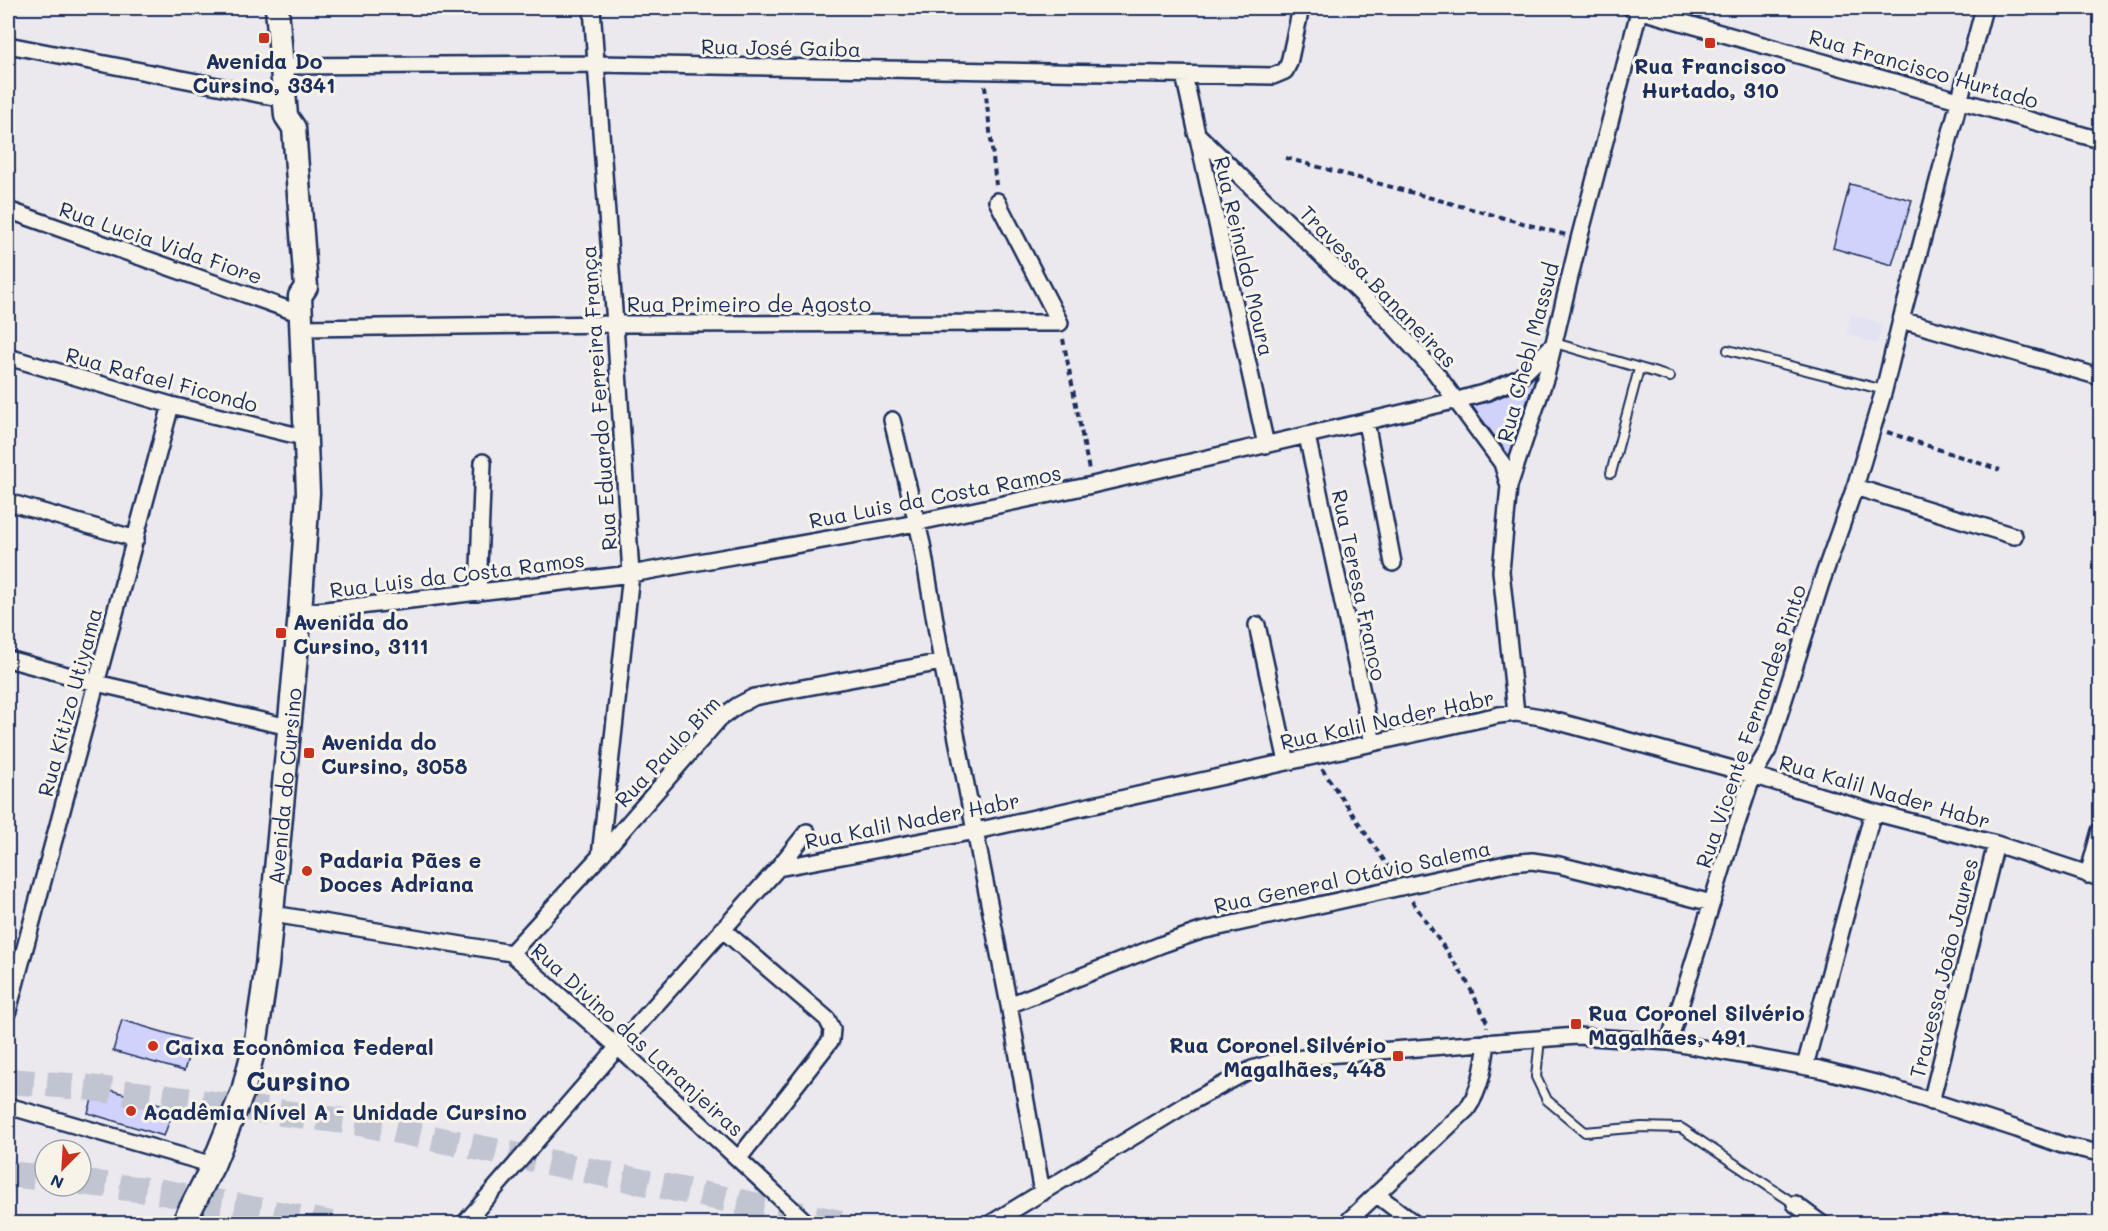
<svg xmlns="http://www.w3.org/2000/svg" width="2108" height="1231" font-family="Mali,sans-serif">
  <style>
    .built { fill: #e3e2f2 }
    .building { fill: #d0d2fb; stroke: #1b2f5e; stroke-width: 1.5 }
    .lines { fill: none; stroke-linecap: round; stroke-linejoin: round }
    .trunk-tunnel { stroke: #c1c4d1; stroke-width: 26; stroke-dasharray: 26 13; stroke-linecap: butt }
    .service-casing { stroke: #1b2f5e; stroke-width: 12 }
    .minor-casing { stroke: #1b2f5e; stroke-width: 20 }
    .secondary-casing { stroke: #1b2f5e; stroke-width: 27 }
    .path { stroke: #1b2f5e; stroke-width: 4; stroke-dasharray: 6 4.5; stroke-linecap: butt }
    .service { stroke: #f7f3e8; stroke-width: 8 }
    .minor { stroke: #f7f3e8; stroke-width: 15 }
    .secondary { stroke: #f7f3e8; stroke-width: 22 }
    .poi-dot { fill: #c8321e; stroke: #f7f3e8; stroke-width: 2 }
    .labels { text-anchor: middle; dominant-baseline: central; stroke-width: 6; stroke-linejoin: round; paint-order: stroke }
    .street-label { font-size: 21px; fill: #1b2f5e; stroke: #f7f3e8 }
    .poi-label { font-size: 21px; font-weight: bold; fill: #1b2f5e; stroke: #f7f3e8; text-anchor: start }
    .district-label { font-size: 27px; font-weight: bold; fill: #1b2f5e; stroke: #f7f3e8 }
  </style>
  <rect width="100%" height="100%" fill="#ebe9ee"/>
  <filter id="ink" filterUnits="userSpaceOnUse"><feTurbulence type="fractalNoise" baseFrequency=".0167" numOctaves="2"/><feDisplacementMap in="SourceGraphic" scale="12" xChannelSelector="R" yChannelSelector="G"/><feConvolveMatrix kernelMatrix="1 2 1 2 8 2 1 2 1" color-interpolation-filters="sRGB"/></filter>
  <g filter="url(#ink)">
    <path class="built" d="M 1851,314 L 1883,324 L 1877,344 L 1847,334 Z"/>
    <path class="building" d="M 1850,184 L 1912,200 L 1892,265 L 1833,248 Z
      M 1536,375 L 1509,456 L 1472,406 L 1491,401 L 1523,387 Z
      M 122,1020 L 193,1041 L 184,1071 L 113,1051 Z
      M 96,1086 L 174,1108 L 164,1136 L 88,1113 Z"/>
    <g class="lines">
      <path class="trunk-tunnel" d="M 8,1081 L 83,1087 L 360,1123 L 845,1224
        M 8,1174 L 45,1178
        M 81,1182 L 162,1192 L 332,1224"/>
      <g class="service-casing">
        <path id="service" d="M 1555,343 L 1670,377
          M 1728,350 L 1884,390
          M 1611,473 L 1639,369
          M 1540,1039 L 1536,1077 L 1547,1100 L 1585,1132 L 1642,1127 L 1681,1128 L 1795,1204"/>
      </g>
      <g class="minor-casing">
        <path id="minor" d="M 592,8 L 615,324 L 631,574 L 600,856
          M 1631,8 L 2100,140
          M 8,45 L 284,99
          M 282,66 L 596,64 L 1273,76 L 1285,71 L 1289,63 L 1301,8
          M 1184,75 L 1266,445
          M 1196,133 L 1389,321 L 1435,372 L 1502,463 L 1509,486
          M 8,210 L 301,314
          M 1901,320 L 2100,377
          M 301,328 L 615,324 L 1060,323 L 997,201
          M 8,357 L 171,405 L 307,438
          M 892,420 L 922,544 L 942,662 L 1009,1005 L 1042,1193
          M 1366,422 L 1393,563
          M 1307,436 L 1373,743
          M 1855,487 L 2014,536
          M 8,502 L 136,539
          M 478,593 L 483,462
          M 300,613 L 631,574 L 896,527 L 1092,485 L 1458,400 L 1487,392 L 1519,378 L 1555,343
          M 1257,625 L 1287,762
          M 8,659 L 96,683 L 289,727
          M 1516,713 L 1501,571 L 1509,486 L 1546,376 L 1579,239 L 1640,8
          M 778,868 L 976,831 L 1499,715 L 1516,713 L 1541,717 L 1736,770 L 1873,812 L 1996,844 L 2100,878
          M 2088,875 L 2100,831
          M 273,914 L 511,953 L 618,1047 L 808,1224
          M 722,929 L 827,1019 L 832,1029 L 831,1040 L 739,1158
          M 511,953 L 600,856 L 719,719 L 737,706 L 754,697 L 942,662
          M 1009,1005 L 1163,944 L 1201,931 L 1510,863 L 1532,861 L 1559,865 L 1712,903
          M 8,1011 L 171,405
          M 1669,1042 L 1728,850 L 1753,775 L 1768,750 L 1821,583 L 1855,487 L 1884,390 L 1901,320 L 1984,8
          M 1805,1066 L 1873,812
          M 1931,1102 L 1996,844
          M 8,1106 L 213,1165
          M 1376,1194 L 1415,1224
          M 1795,1204 L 1822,1224
          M 464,1224 L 618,1047 L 778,868 L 807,832
          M 990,1224 L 1185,1105 L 1252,1069 L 1275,1062 L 1326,1055 L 1577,1036 L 1669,1042 L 1819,1069 L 1875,1083 L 2017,1129 L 2062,1145 L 2100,1153
          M 1345,1224 L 1467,1109 C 1481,1089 1484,1066 1487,1042"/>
      </g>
      <g class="secondary-casing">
        <g id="secondary">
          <path id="s1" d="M 183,1224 L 213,1165 L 243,1091 L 256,1040 L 267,966 L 300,613 L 308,493 L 300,296 L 306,287 L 294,128 L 286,116 L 277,8"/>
        </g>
      </g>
      <path class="path" d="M 985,86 L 996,185
        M 1286,158 L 1566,235
        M 1063,339 L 1089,470
        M 1887,432 L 2000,470
        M 1322,769 L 1392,872
        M 1412,901 L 1465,978 L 1487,1022 L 1487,1027"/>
      <use href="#service" class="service"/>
      <use href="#minor" class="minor"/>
      <use href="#secondary" class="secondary"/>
    </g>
  </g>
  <g class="poi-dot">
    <rect x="258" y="32" width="12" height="12" rx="3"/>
    <rect x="1704" y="37" width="12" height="12" rx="3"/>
    <rect x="275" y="627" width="12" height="12" rx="3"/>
    <rect x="303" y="747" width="12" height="12" rx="3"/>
    <circle cx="307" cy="871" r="6"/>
    <rect x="1570" y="1018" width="12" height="12" rx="3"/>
    <circle cx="153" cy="1046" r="6"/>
    <rect x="1392" y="1050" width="12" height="12" rx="3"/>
    <circle cx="131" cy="1111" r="6"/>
  </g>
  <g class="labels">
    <g class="street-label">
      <text transform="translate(781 47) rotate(1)">Rua José Gaiba</text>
      <text transform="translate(1924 68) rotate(16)">Rua Francisco Hurtado</text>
      <text transform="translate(161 242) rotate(19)">Rua Lucia Vida Fiore</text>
      <text transform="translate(1245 256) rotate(77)">Rua Reinaldo Moura</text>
      <text transform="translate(1379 286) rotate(46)">Travessa Bananeiras</text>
      <text x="749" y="303">Rua Primeiro de Agosto</text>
      <text transform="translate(1527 352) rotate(-75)">Rua Chebl Massud</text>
      <text transform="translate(162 379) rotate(15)">Rua Rafael Ficondo</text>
      <text transform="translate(598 398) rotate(-94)">Rua Eduardo Ferreira França</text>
      <text transform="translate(935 496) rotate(-11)">Rua Luis da Costa Ramos</text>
      <text transform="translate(457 574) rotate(-7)">Rua Luis da Costa Ramos</text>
      <text transform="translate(1360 585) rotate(78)">Rua Teresa Franco</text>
      <text transform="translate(69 702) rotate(-75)">Rua Kitizo Utiyama</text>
      <text transform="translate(1387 719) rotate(-12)">Rua Kalil Nader Habr</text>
      <text transform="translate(1750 726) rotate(-71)">Rua Vicente Fernandes Pinto</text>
      <text transform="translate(667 751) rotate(-47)">Rua Paulo Bim</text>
      <text stroke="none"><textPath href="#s1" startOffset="454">Avenida do Cursino</textPath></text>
      <text transform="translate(1885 791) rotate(16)">Rua Kalil Nader Habr</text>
      <text transform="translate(912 820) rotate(-11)">Rua Kalil Nader Habr</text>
      <text transform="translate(1352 876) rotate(-12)">Rua General Otávio Salema</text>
      <text transform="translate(1943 968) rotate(-76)">Travessa João Jaures</text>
      <text transform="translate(638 1039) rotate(42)">Rua Divino das Laranjeiras</text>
    </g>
    <g class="poi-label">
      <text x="264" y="60" text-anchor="middle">Avenida Do<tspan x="264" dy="24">Cursino, 3341</tspan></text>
      <text x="1710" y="65" text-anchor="middle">Rua Francisco<tspan x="1710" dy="24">Hurtado, 310</tspan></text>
      <text x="293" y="621">Avenida do<tspan x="293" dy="24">Cursino, 3111</tspan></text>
      <text x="321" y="741">Avenida do<tspan x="321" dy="24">Cursino, 3058</tspan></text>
      <text x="319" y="859">Padaria Pães e<tspan x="319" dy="24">Doces Adriana</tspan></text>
      <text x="1588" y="1012">Rua Coronel Silvério<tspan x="1588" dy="24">Magalhães, 491</tspan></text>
      <text x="1386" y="1044" text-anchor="end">Rua Coronel Silvério<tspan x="1386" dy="24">Magalhães, 448</tspan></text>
      <text x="165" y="1046">Caixa Econômica Federal</text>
      <text x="143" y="1111">Acadêmia Nível A - Unidade Cursino</text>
    </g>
    <g class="district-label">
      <text x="298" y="1080">Cursino</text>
    </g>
  </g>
  <rect width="2108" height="1231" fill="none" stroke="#f7f3e8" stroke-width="30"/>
  <rect x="15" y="15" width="2078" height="1201" fill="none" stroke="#1b2f5e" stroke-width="2" filter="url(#ink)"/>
  <g transform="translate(63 1168) rotate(204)"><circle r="28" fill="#f7f3e8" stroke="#9fa5b1" stroke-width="1.5"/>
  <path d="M0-4.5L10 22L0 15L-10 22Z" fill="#c8321e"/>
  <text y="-9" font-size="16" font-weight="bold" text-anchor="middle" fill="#1b2f5e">N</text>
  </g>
</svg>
